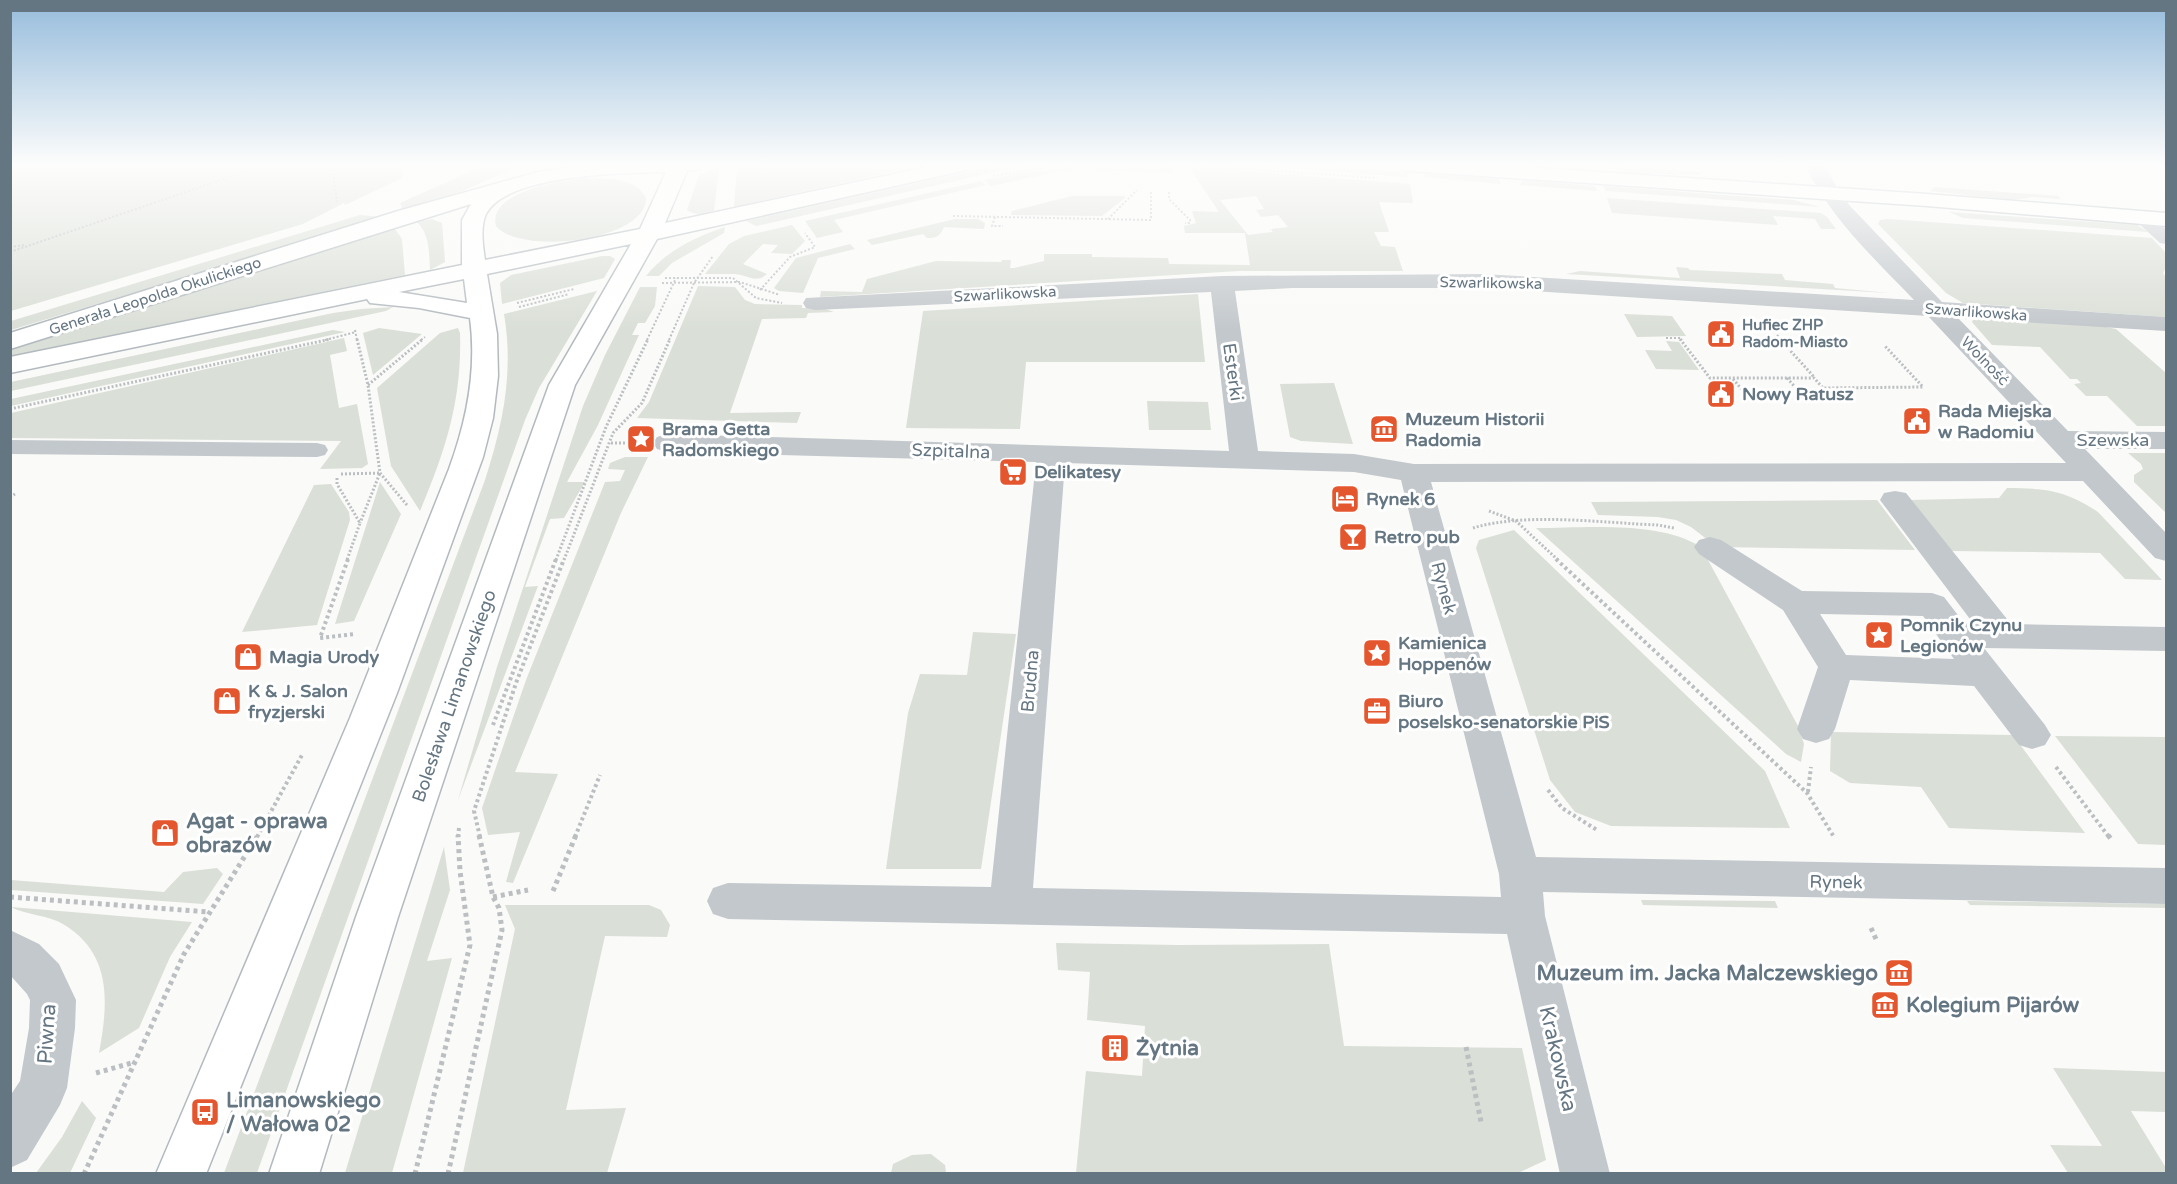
<svg xmlns="http://www.w3.org/2000/svg" width="2177" height="1184" font-family="'Varela Round',sans-serif">
  <style>
    .green { fill: #dadfd7; fill-rule: evenodd }
    .lines { fill: none; stroke-linecap: round; stroke-linejoin: round }
    .secondary-casing { stroke: #b3babf; stroke-width: 3 }
    .path-far3 { stroke: #bbbfc2; stroke-width: 2; stroke-dasharray: 2 2; stroke-linecap: butt }
    .path-far2 { stroke: #bbbfc2; stroke-width: 3; stroke-dasharray: 2 2; stroke-linecap: butt }
    .path-far1 { stroke: #bbbfc2; stroke-width: 4; stroke-dasharray: 3 3; stroke-linecap: butt }
    .path { stroke: #bbbfc2; stroke-width: 5; stroke-dasharray: 4 4; stroke-linecap: butt }
    .lane { fill: #c3c8cc; fill-rule: evenodd }
    .street { fill: #c3c8cc; fill-rule: evenodd }
    .secondary { fill: #fff; fill-rule: evenodd }
    .labels { text-anchor: middle; dominant-baseline: central; stroke-width: 6; stroke-linejoin: round; paint-order: stroke }
    .far-street-label { font-size: 15px; fill: #657683; stroke: #fff }
    .far-poi-label { font-size: 15px; font-weight: bold; fill: #657683; stroke: #fff; text-anchor: start }
    .street-label { font-size: 18px; fill: #657683; stroke: #fff }
    .poi-label { font-size: 18px; font-weight: bold; fill: #657683; stroke: #fff; text-anchor: start }
    .near-poi-label { font-size: 21px; font-weight: bold; fill: #657683; stroke: #fff; text-anchor: start }
    .near-street-label { font-size: 21px; fill: #657683; stroke: #fff }
  </style>
  <rect width="100%" height="100%" fill="#fafaf8"/>
  <path class="green" d="M 11,165 L 404,165 L 402,178 L 345,205 L 344,203 L 303,224 L 11,311 Z
    M 485,165 L 521,165 L 465,190 L 403,210 L 400,203 Z
    M 794,165 L 923,165 L 734,207 L 737,168 Z
    M 998,165 L 1042,165 L 999,171 L 756,226 L 746,221 Z
    M 1251,165 L 1312,165 L 1408,172 L 1407,177 Z
    M 1594,165 L 1704,172 L 1699,175 L 1628,173 L 1618,168 Z
    M 1089,166 L 1170,166 L 1174,173 L 1094,170 L 1093,168 L 1048,172 L 1048,174 L 991,186 L 984,180 L 1022,173 Z
    M 1195,167 L 1410,184 L 1413,203 L 1379,202 L 1389,232 L 1374,232 L 1381,246 L 1395,247 L 1403,271 L 1239,271 L 820,297 L 821,291 L 862,292 L 867,279 L 936,261 L 1001,262 L 1002,260 L 1011,260 L 1010,268 L 1014,268 L 1044,261 L 1044,254 L 1092,254 L 1092,257 L 1168,258 L 1169,264 L 1250,265 L 1245,233 L 1185,233 L 1184,226 L 1196,223 L 1192,211 L 1219,212 L 1193,173 ZM 1256,196 L 1264,209 L 1256,210 L 1261,217 L 1278,215 L 1288,227 L 1271,229 L 1273,232 L 1248,235 L 1220,200 Z
    M 719,169 L 714,211 C 704,214 695,216 687,210 L 699,175 L 710,170 Z
    M 1425,173 L 1498,178 L 1501,184 L 1425,177 Z
    M 587,178 C 606,178 636,177 646,198 C 647,241 520,256 496,226 C 487,191 564,180 587,178 Z
    M 1524,180 L 1595,186 L 1597,191 L 1520,185 L 1521,181 Z
    M 981,181 L 986,185 L 834,220 L 843,232 L 817,238 L 805,221 Z
    M 1603,186 L 1794,200 L 1820,207 L 1606,191 Z
    M 1934,187 L 2058,196 L 2061,199 L 2033,197 L 2013,200 L 1930,191 Z
    M 1072,196 L 1125,196 L 1125,198 L 1102,216 L 1011,215 L 1012,211 Z
    M 1607,198 L 1821,213 L 1827,217 L 1836,229 L 1821,229 L 1815,219 L 1773,216 L 1778,225 L 1612,213 Z
    M 1949,212 L 2137,225 L 2148,232 L 1963,218 Z
    M 360,215 L 382,217 L 11,330 L 11,321 Z
    M 432,219 L 442,223 L 445,262 L 430,270 C 429,254 430,234 417,222 Z
    M 955,219 L 978,219 L 985,223 L 984,229 L 944,227 C 940,236 937,238 927,238 L 923,234 L 872,245 L 867,240 Z
    M 1888,219 L 2152,238 L 2166,253 L 2166,267 L 2163,273 L 2166,278 L 2166,317 L 1963,303 L 1946,293 L 1878,224 L 1880,220 Z
    M 792,225 L 805,241 L 792,254 L 771,253 L 778,245 L 763,244 L 743,264 L 767,274 C 755,284 748,275 735,274 C 725,274 715,274 705,274 L 729,244 L 744,236 Z
    M 725,227 L 724,233 L 672,263 L 659,276 L 646,276 C 666,251 695,237 725,227 Z
    M 395,229 L 402,239 L 405,275 L 11,356 L 11,349 Z
    M 850,244 L 855,249 L 818,258 L 803,293 L 779,291 L 774,288 L 796,258 Z
    M 602,256 L 610,256 L 615,259 L 604,278 L 502,304 L 500,283 L 511,275 Z
    M 1676,267 L 1688,268 L 1690,270 L 1782,274 L 1785,280 L 1833,284 L 1835,288 L 1889,293 L 1566,274 L 1580,271 L 1680,278 Z
    M 698,286 L 735,287 L 745,300 L 755,304 L 802,305 L 802,308 L 822,308 L 834,312 L 808,313 L 806,318 L 762,319 L 730,413 L 801,412 L 797,423 L 637,418 L 649,402 Z
    M 640,287 L 657,287 L 655,306 L 645,323 L 638,323 L 632,335 L 639,335 L 598,425 L 567,482 L 585,482 L 564,518 L 550,519 L 525,587 L 538,586 L 458,800 L 497,667 L 583,406 L 605,355 Z
    M 597,291 L 539,388 L 525,420 L 257,1173 L 224,1173 L 485,480 C 503,424 514,372 504,314 Z
    M 1198,294 L 1205,362 L 1026,362 L 1020,429 L 906,428 L 923,311 Z
    M 393,307 L 386,311 L 11,391 L 11,382 L 333,313 L 361,309 Z
    M 1624,314 L 1672,316 L 1686,336 L 1637,337 Z
    M 1980,318 L 2102,326 L 2116,329 L 2166,373 L 2166,426 L 2137,426 L 2107,396 L 2086,396 L 2074,384 L 2081,383 L 2077,379 L 2070,379 L 2040,347 L 1992,345 L 1972,322 L 1973,320 Z
    M 379,328 L 422,334 L 373,375 L 363,333 Z
    M 458,328 L 460,333 C 462,400 446,449 420,511 L 391,466 L 377,388 L 440,333 Z
    M 333,330 L 345,332 L 11,406 L 11,399 Z
    M 344,338 L 347,351 L 330,355 L 339,408 L 357,404 L 368,464 L 362,468 L 320,469 L 341,441 L 11,438 L 11,413 Z
    M 1666,341 L 1679,342 L 1699,370 L 1656,369 L 1645,350 L 1672,351 Z
    M 1334,383 L 1353,444 L 1301,441 L 1290,437 L 1280,384 Z
    M 1147,401 L 1208,402 L 1211,430 L 1149,430 Z
    M 2128,453 L 2166,453 L 2166,513 L 2134,482 L 2134,475 L 2143,469 L 2141,464 Z
    M 625,457 L 648,457 L 621,513 L 515,772 L 558,774 L 513,883 L 506,882 L 520,832 L 488,835 L 482,808 L 526,680 L 605,482 L 620,481 L 625,470 L 608,469 L 610,463 Z
    M 380,482 L 401,514 L 354,621 L 335,624 Z
    M 331,484 L 349,512 L 350,520 L 317,625 L 242,632 L 314,485 Z
    M 2007,488 C 2044,488 2066,490 2098,512 L 2162,580 L 2125,579 L 2100,553 L 1951,551 L 1910,500 L 1999,498 Z
    M 1877,500 L 1915,550 L 1717,547 L 1691,527 L 1676,520 L 1658,517 L 1598,515 L 1591,502 Z
    M 1536,528 C 1584,528 1660,520 1701,547 L 1798,726 L 1804,744 L 1801,762 L 1786,754 Z
    M 1514,530 L 1765,771 L 1790,828 L 1611,826 L 1575,812 L 1550,780 L 1476,548 L 1479,540 Z
    M 973,632 L 1016,634 L 981,869 L 886,869 L 908,713 L 920,674 L 967,675 Z
    M 1831,732 L 2013,735 L 2085,833 L 1949,828 L 1921,787 L 1850,783 L 1830,771 Z
    M 2055,736 L 2166,737 L 2166,845 L 2138,844 Z
    M 444,847 L 450,890 L 427,961 L 452,958 L 392,1173 L 345,1173 Z
    M 217,868 L 223,874 L 203,904 L 11,890 L 11,880 L 164,892 L 183,872 Z
    M 1641,900 L 1775,901 L 1778,908 L 1643,905 Z
    M 1967,901 L 2166,904 L 2166,908 L 1970,905 Z
    M 505,905 L 649,905 L 661,910 L 670,925 L 667,937 L 605,936 L 566,1110 L 626,1108 L 607,1173 L 463,1173 L 515,929 Z
    M 11,907 L 192,922 L 170,957 L 139,1028 L 99,1053 C 108,1004 113,954 63,924 C 48,915 26,915 11,907 Z
    M 1056,943 L 1177,945 L 1329,944 L 1344,1046 L 1522,1048 L 1546,1160 L 1516,1174 L 1076,1173 L 1086,1071 L 1142,1076 L 1145,1026 L 1087,1020 L 1090,972 L 1058,970 Z
    M 2053,1068 L 2166,1072 L 2166,1112 L 2131,1111 L 2166,1168 L 2166,1173 L 2068,1173 L 2050,1145 L 2102,1146 Z
    M 82,1101 L 96,1118 L 70,1173 L 36,1173 L 62,1137 Z
    M 931,1154 L 945,1165 L 946,1173 L 891,1173 L 893,1164 L 912,1155 Z"/>
  <g class="lines">
    <g class="secondary-casing">
      <path id="secondary" d="M 584,165 L 702,165 L 699,169 L 687,171 L 665,223 L 936,165 L 972,165 L 969,169 L 962,171 L 657,239 L 575,385 L 398,917 L 319,1174 L 269,1174 L 356,917 L 549,385 L 631,244 L 487,274 L 497,334 L 498,376 L 493,418 L 483,457 L 397,693 L 206,1174 L 156,1174 L 350,718 L 449,469 C 467,420 477,370 470,318 L 419,308 L 370,303 L 367,299 L 10,373 L 10,357 L 462,265 L 462,220 L 471,204 L 10,349 L 10,333 L 398,211 L 538,172 ZM 666,172 L 640,229 L 485,260 C 483,247 480,227 486,214 C 507,174 625,173 666,172 ZM 464,279 L 467,303 L 399,292 Z
        M 1399,165 L 1493,165 L 1927,194 L 2166,213 L 2166,226 L 1927,206 L 1409,171 L 1402,169 Z"/>
    </g>
    <path class="path-far3" d="M 332,165 L 337,202
      M 1189,165 L 1377,178
      M 993,176 L 1043,168 L 1082,165
      M 1169,192 L 1169,199 L 1190,220 L 1190,223 L 1185,223
      M 953,216 L 1151,220 L 1151,191
      M 995,217 L 992,226 L 1003,226
      M 1108,219 L 1137,190
      M 10,247 L 25,245
      M 10,252 L 265,165
      M 665,278 L 733,278 L 756,298 L 782,303
      M 662,283 L 740,282 L 780,295
      M 760,290 L 790,257 L 815,247 L 805,233
      M 517,303 L 574,289
      M 519,307 L 569,294
      M 355,330 L 357,340
      M 1777,335 L 1782,340
      M 1666,338 L 1680,338 L 1682,340
      M 325,340 L 356,332
      M 421,340 L 425,337
      M 647,340 L 676,278
      M 669,340 L 694,283 L 713,256"/>
    <path class="path-far2" d="M 357,339 L 368,385 L 380,473 L 407,505
      M 1680,339 L 1710,378 L 1814,378 L 1823,388 L 1923,387 L 1884,345
      M 1780,339 L 1814,377
      M 1787,378 L 1804,397
      M 1733,379 L 1744,392
      M 368,385 L 423,339
      M 10,409 L 331,339
      M 611,443 L 632,443
      M 341,474 L 380,473 L 360,523
      M 337,478 L 337,484 L 360,523 L 347,560
      M 10,497 L 15,494
      M 1489,511 L 1516,521 L 1558,560
      M 1473,528 C 1525,512 1603,523 1658,525 L 1674,528
      M 556,560 L 606,427 L 648,339
      M 564,560 L 613,433 L 642,403 L 670,339"/>
    <path class="path-far1" d="M 348,559 L 320,638 L 355,634
      M 1556,559 L 1807,793 L 1834,837
      M 493,725 L 556,559
      M 2056,767 L 2109,837
      M 1548,790 L 1562,808 L 1597,830
      M 1808,792 L 1811,767
      M 257,837 L 302,755
      M 458,837 L 459,828
      M 480,837 L 474,811 L 516,683 L 564,559
      M 575,837 L 600,775"/>
    <path class="path" d="M 2108,835 L 2111,839
      M 553,891 L 576,835
      M 10,897 L 209,912
      M 493,897 L 528,890
      M 1871,928 L 1876,939
      M 1466,1047 L 1481,1122
      M 96,1073 L 135,1062
      M 84,1174 L 184,954 L 258,835
      M 415,1174 L 470,945 L 460,871 L 458,835
      M 448,1174 L 502,930 L 499,908 L 493,897 L 479,835"/>
    <path class="lane" d="M 2143,213 L 2149,214 L 2166,230 L 2166,244 L 2160,243 L 2137,222 L 2135,218 L 2137,214 Z
      M 10,440 L 317,443 L 325,445 L 328,450 L 325,455 L 317,457 L 10,454 Z"/>
    <path class="street" d="M 1805,165 L 1825,165 L 1839,192 L 1851,207 L 1942,302 L 2166,317 L 2166,331 L 1958,318 L 2068,431 L 2166,432 L 2166,449 L 2085,449 L 2166,533 L 2166,561 L 2155,558 L 2083,481 L 1431,482 L 1536,857 L 2166,868 L 2166,904 L 1543,892 L 1545,916 L 1610,1174 L 1560,1174 L 1507,934 L 728,919 L 713,914 L 707,901 L 713,888 L 728,883 L 991,887 L 1036,462 L 667,452 L 657,449 L 653,443 L 657,437 L 667,434 L 1229,451 L 1211,292 L 815,310 L 806,308 L 803,303 L 806,298 L 1222,276 L 1483,274 L 1914,300 C 1873,257 1831,219 1805,165 ZM 1292,288 L 1483,288 L 1928,316 L 2066,463 L 1414,464 L 1354,454 L 1258,451 L 1235,291 ZM 1065,463 L 1354,472 L 1401,480 L 1499,874 L 1501,897 L 1033,888 Z
      M 1895,491 L 1906,493 L 2011,624 L 2166,627 L 2166,651 L 1984,648 L 2045,725 L 2051,735 L 2045,745 L 2032,749 L 2019,745 L 1974,686 L 1850,680 L 1835,729 L 1829,739 L 1816,743 L 1803,739 L 1797,729 L 1818,667 L 1783,610 L 1699,554 L 1694,547 L 1699,540 L 1710,537 L 1721,540 L 1802,591 L 1932,593 L 1944,597 L 1964,623 L 1973,623 L 1880,500 L 1884,493 ZM 1820,614 L 1923,616 L 1954,659 L 1846,655 Z
      M 10,930 L 39,944 L 59,964 L 76,1000 L 75,1028 L 67,1088 L 60,1105 L 27,1160 L 10,1168 L 10,1096 L 20,1081 L 29,1028 L 30,1000 L 27,994 L 10,975 Z"/>
    <use href="#secondary" class="secondary"/>
  </g>
  <linearGradient id="sky" x2="0" y2="1"><stop stop-color="#96bcdc"/><stop offset="0.5" stop-color="#fdfdfc"/><stop offset="1" stop-color="#fdfdfc" stop-opacity="0"/></linearGradient>
  <rect width="2177" height="330" fill="url(#sky)"/>
  <defs>
    <g id="civic-square" transform="scale(1.5)"><rect x="-9" y="-9" width="18" height="18" rx="4" fill="#e4572e" stroke="#fff"/><path d="M-.6-6.5H3V-4.5H.6V-3L4-1V1h2V6H-6V1h2V-1L-.6-3ZM-1.2 2.5V6h2.4V2.5Z" fill="#fff"/></g>
    <g id="museum-square" transform="scale(1.5)"><rect x="-9" y="-9" width="18" height="18" rx="4" fill="#e4572e" stroke="#fff"/><path d="M0-6L6-3V-2H-6V-3ZM-5-1h2V3h-2ZM-1-1h2V3h-2ZM3-1h2V3H3ZM-6 4H6V6H-6Z" fill="#fff"/></g>
    <g id="sight-square" transform="scale(1.5)"><rect x="-9" y="-9" width="18" height="18" rx="4" fill="#e4572e" stroke="#fff"/><path d="M0-6L1.8-2.2L6-1.7L2.9 1.2L3.7 5.4L0 3.3L-3.7 5.4L-2.9 1.2L-6-1.7L-1.8-2.2Z" fill="#fff"/></g>
    <g id="supermarket-square" transform="scale(1.5)"><rect x="-9" y="-9" width="18" height="18" rx="4" fill="#e4572e" stroke="#fff"/><path d="M-6-5.5h2.5l.6 2H6L4.5 2H-2.5L-4.4-4H-6ZM-1.5 3.2a1.3 1.3 0 1 0 .1 0ZM3 3.2a1.3 1.3 0 1 0 .1 0Z" fill="#fff"/></g>
    <g id="hotel-square" transform="scale(1.5)"><rect x="-9" y="-9" width="18" height="18" rx="4" fill="#e4572e" stroke="#fff"/><path d="M-6-4.5h1.5V1H6V5H4.5V3h-9V5H-6ZM-4 0a1.8 1.8 0 1 1 3.6 0ZM.5 0V-2.5h3Q6-2.5 6 0Z" fill="#fff"/></g>
    <g id="bar-square" transform="scale(1.5)"><rect x="-9" y="-9" width="18" height="18" rx="4" fill="#e4572e" stroke="#fff"/><path d="M-6-5H6L.8 .8V4.5H3.5V6h-7V4.5H-.8V.8Z" fill="#fff"/></g>
    <g id="shop-square" transform="scale(1.5)"><rect x="-9" y="-9" width="18" height="18" rx="4" fill="#e4572e" stroke="#fff"/><path d="M-5-2.5h2.3a2.7 3.5 0 0 1 5.4 0H5L5.5 6h-11ZM-1.5-2.5h3a1.5 2.3 0 0 0-3 0Z" fill="#fff"/></g>
    <g id="office-square" transform="scale(1.5)"><rect x="-9" y="-9" width="18" height="18" rx="4" fill="#e4572e" stroke="#fff"/><path d="M-6-3h4V-5.5h4V-3h4V5H-6ZM-1-4.5V-3h2v-1.5ZM-6 0V1H6V0Z" fill="#fff"/></g>
    <g id="building-square" transform="scale(1.5)"><rect x="-9" y="-9" width="18" height="18" rx="4" fill="#e4572e" stroke="#fff"/><path d="M-4-6H4V6H1V3H-1V6H-4ZM-2.5-4.3h1.7v1.8h-1.7ZM.8-4.3h1.7v1.8H.8ZM-2.5-1h1.7V.8h-1.7ZM.8-1h1.7V.8H.8Z" fill="#fff"/></g>
    <g id="bus-square" transform="scale(1.5)"><rect x="-9" y="-9" width="18" height="18" rx="4" fill="#e4572e" stroke="#fff"/><path d="M-5-6H5V4H4V6H2V4H-2V6H-4V4H-5ZM-3.5-4V0h7V-4ZM-3.5 1.2v1.5H-2V1.2ZM2 1.2v1.5H3.5V1.2Z" fill="#fff"/></g>
  </defs>
  <g fill-rule="evenodd">
    <use href="#civic-square" x="1721" y="334"/>
    <use href="#civic-square" x="1721" y="394"/>
    <use href="#civic-square" x="1917" y="421"/>
    <use href="#museum-square" x="1384" y="429"/>
    <use href="#sight-square" x="641" y="439"/>
    <use href="#supermarket-square" x="1013" y="472"/>
    <use href="#hotel-square" x="1345" y="499"/>
    <use href="#bar-square" x="1353" y="537"/>
    <use href="#sight-square" x="1879" y="635"/>
    <use href="#sight-square" x="1377" y="653"/>
    <use href="#shop-square" x="248" y="657"/>
    <use href="#shop-square" x="227" y="701"/>
    <use href="#office-square" x="1377" y="711"/>
    <use href="#shop-square" x="165" y="833"/>
    <use href="#museum-square" x="1899" y="973"/>
    <use href="#museum-square" x="1885" y="1005"/>
    <use href="#building-square" x="1115" y="1048"/>
    <use href="#bus-square" x="205" y="1112"/>
  </g>
  <g class="labels">
    <g class="far-street-label">
      <text transform="translate(1491 283) rotate(1)">Szwarlikowska</text>
      <text transform="translate(1005 294) rotate(-3)">Szwarlikowska</text>
      <text transform="translate(155 296) rotate(-18)">Generała Leopolda Okulickiego</text>
      <text transform="translate(1976 312) rotate(4)">Szwarlikowska</text>
      <text transform="translate(1985 361) rotate(46)">Wolność</text>
    </g>
    <g class="far-poi-label">
      <text x="1742" y="325">Hufiec ZHP<tspan x="1742" dy="17">Radom-Miasto</tspan></text>
    </g>
    <g class="street-label">
      <text transform="translate(1233 372) rotate(82)">Esterki</text>
      <text x="2113" y="440">Szewska</text>
      <text transform="translate(951 451) rotate(2)">Szpitalna</text>
      <text transform="translate(1444 588) rotate(75)">Rynek</text>
      <text transform="translate(1030 681) rotate(-85)">Brudna</text>
      <text transform="translate(454 696) rotate(-71)">Bolesława Limanowskiego</text>
      <text transform="translate(1836 882) rotate(1)">Rynek</text>
    </g>
    <g class="poi-label">
      <text x="1742" y="394">Nowy Ratusz</text>
      <text x="1938" y="411">Rada Miejska<tspan x="1938" dy="21">w Radomiu</tspan></text>
      <text x="1405" y="419">Muzeum Historii<tspan x="1405" dy="21">Radomia</tspan></text>
      <text x="662" y="429">Brama Getta<tspan x="662" dy="21">Radomskiego</tspan></text>
      <text x="1034" y="472">Delikatesy</text>
      <text x="1366" y="499">Rynek 6</text>
      <text x="1374" y="537">Retro pub</text>
      <text x="1900" y="625">Pomnik Czynu<tspan x="1900" dy="21">Legionów</tspan></text>
      <text x="1398" y="643">Kamienica<tspan x="1398" dy="21">Hoppenów</tspan></text>
      <text x="269" y="657">Magia Urody</text>
      <text x="248" y="691">K &amp; J. Salon<tspan x="248" dy="21">fryzjerski</tspan></text>
      <text x="1398" y="701">Biuro<tspan x="1398" dy="21">poselsko-senatorskie PiS</tspan></text>
    </g>
    <g class="near-poi-label">
      <text x="186" y="821">Agat - oprawa<tspan x="186" dy="24">obrazów</tspan></text>
      <text x="1878" y="973" text-anchor="end">Muzeum im. Jacka Malczewskiego</text>
      <text x="1906" y="1005">Kolegium Pijarów</text>
      <text x="1136" y="1048">Żytnia</text>
      <text x="226" y="1100">Limanowskiego<tspan x="226" dy="24">/ Wałowa 02</tspan></text>
    </g>
    <g class="near-street-label">
      <text transform="translate(47 1034) rotate(-86)">Piwna</text>
      <text transform="translate(1558 1059) rotate(77)">Krakowska</text>
    </g>
  </g>
  <rect width="2177" height="1184" fill="none" stroke="#657683" stroke-width="24"/>
</svg>
